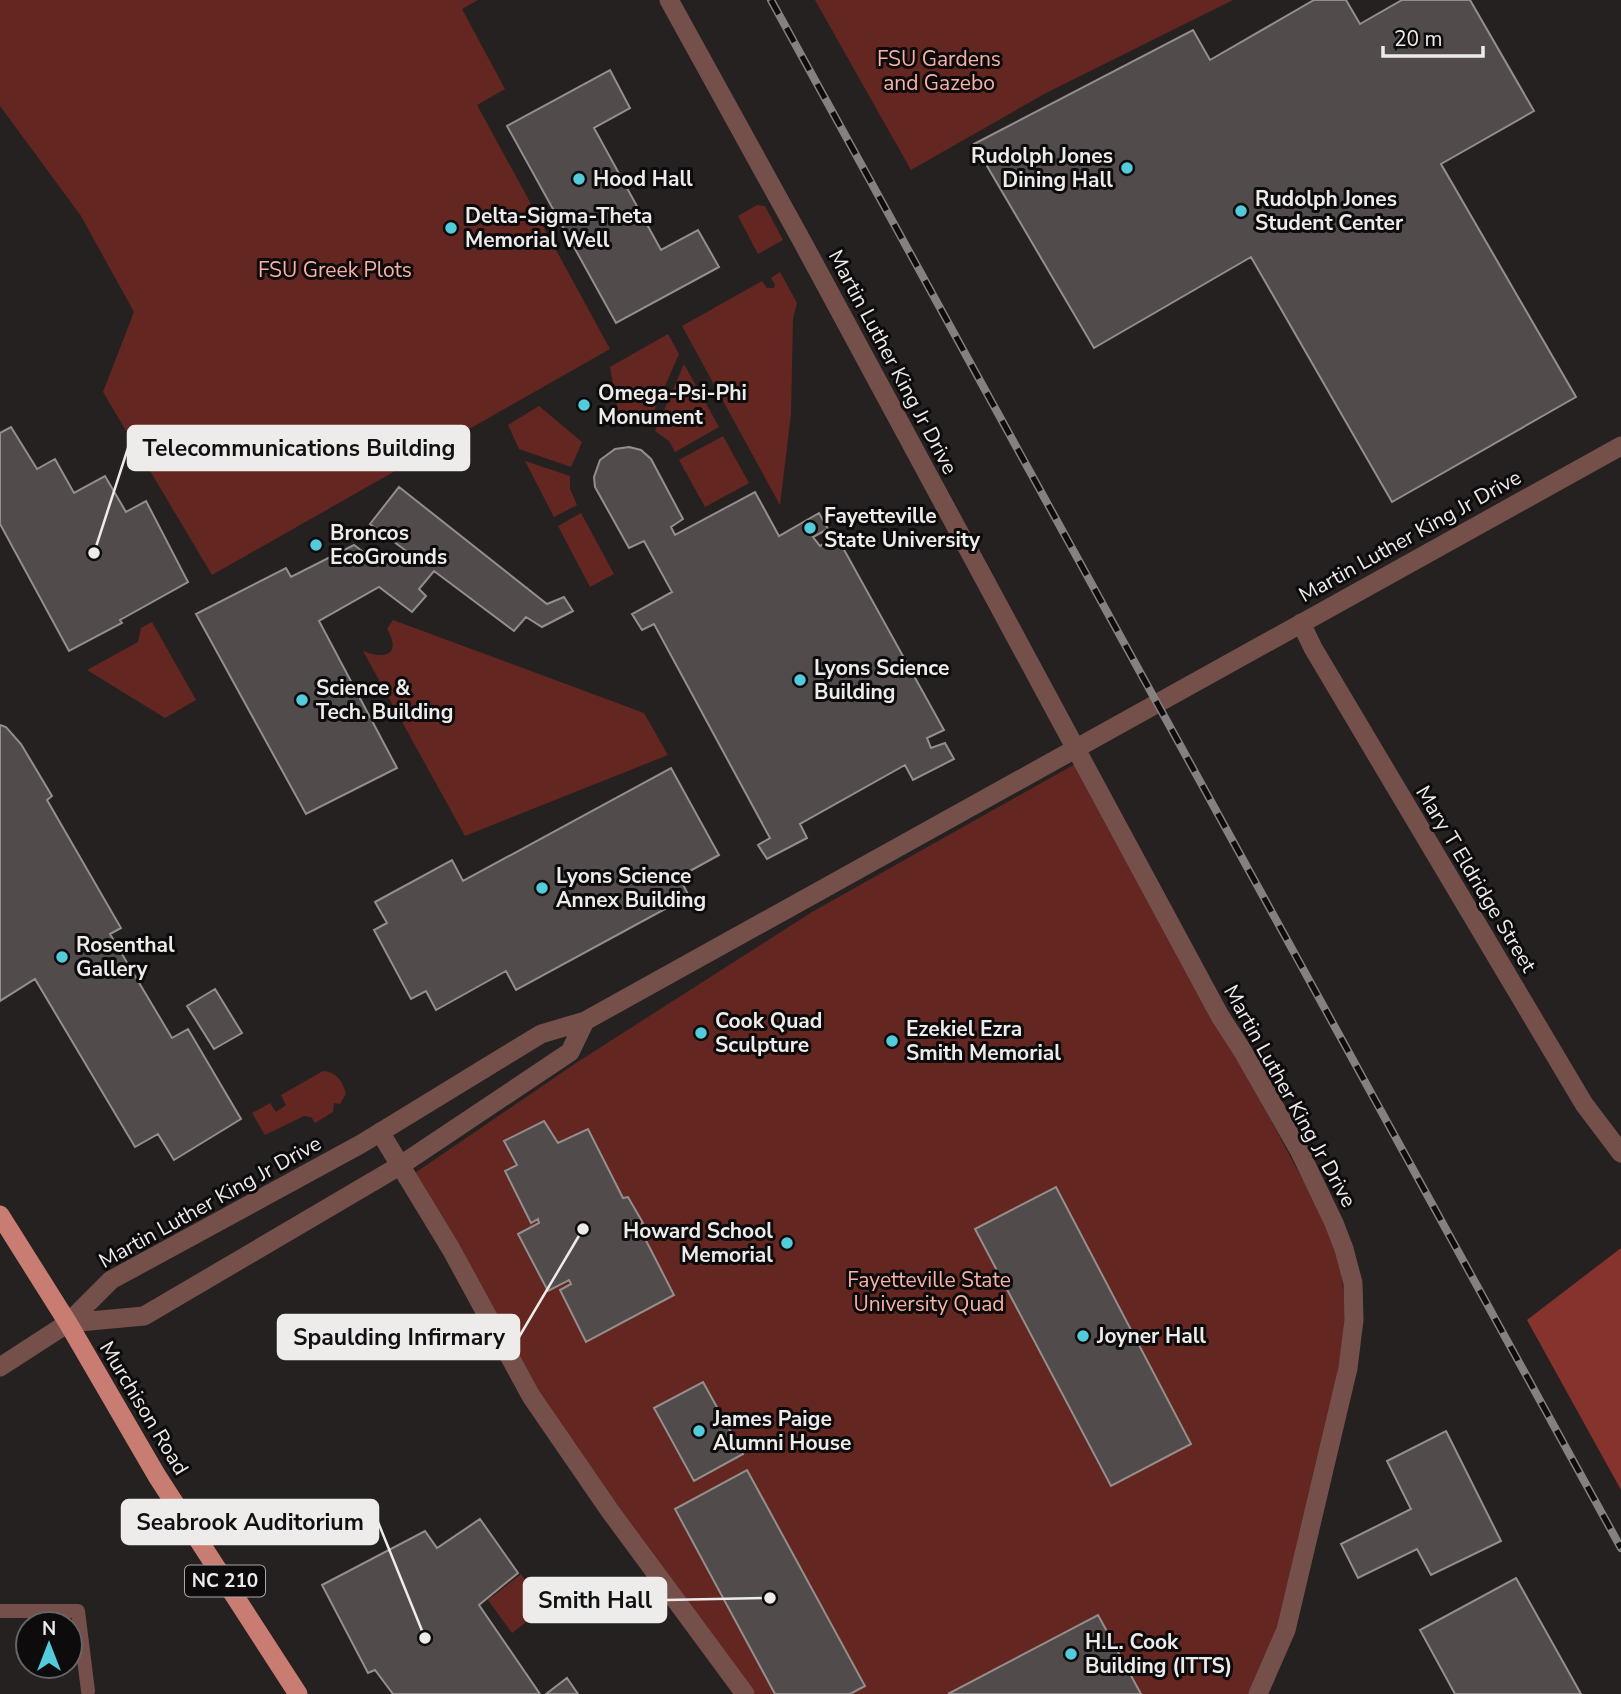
<svg xmlns="http://www.w3.org/2000/svg" width="1621" height="1694" font-family="'Nunito Sans',sans-serif">
  <style>
    .green { fill: #632621 }
    .forest { fill: #85332c }
    .building { fill: #514c4b; stroke: #948e8d; stroke-width: 2 }
    .lines { fill: none; stroke-linecap: round; stroke-linejoin: round }
    .service { stroke: #75504b; stroke-width: 14 }
    .minor { stroke: #75504b; stroke-width: 19 }
    .primary { stroke: #c87c72; stroke-width: 19 }
    .rail-casing { stroke: #858181; stroke-width: 8 }
    .rail { stroke: #0d0b0b; stroke-width: 5; stroke-dasharray: 16; stroke-linecap: butt }
    .poi-dot { fill: #53cbdb; stroke: #0d0b0b; stroke-width: 2.5 }
    .labels { text-anchor: middle; dominant-baseline: central; stroke-width: 6; stroke-linejoin: round; paint-order: stroke }
    .shield { fill: #0d0b0b; stroke: #aaa8a8; stroke-width: 2 }
    .shield-label { font-size: 19px; font-weight: bold; fill: #eeebeb }
    .park-label { font-size: 21px; fill: #f9b1a7; stroke: #0d0b0b }
    .poi-label { font-size: 21px; font-weight: bold; fill: #eeebeb; stroke: #0d0b0b; text-anchor: start }
    .street-label { font-size: 21px; fill: #eeebeb; stroke: #0d0b0b }
    .leader { fill: none; stroke: #eeebeb; stroke-width: 2.5 }
    .callout-dot { fill: #eeebeb; stroke: #0d0b0b; stroke-width: 2.5 }
    .callout { fill: #eeebeb; stroke: #eeebeb; stroke-width: 2.5 }
    .callout-label { font-size: 23px; text-anchor: middle; font-weight: bold; fill: #111 }
  </style>
  <rect width="100%" height="100%" fill="#262121"/>
  <path class="green" d="M 0,0 L 478,0 L 462,9 L 505,89 L 477,105 L 610,349 L 212,575 L 103,392 L 134,312 L 81,216 L 0,106 Z
    M 815,0 L 1233,0 L 1046,93 L 911,170 Z
    M 757,205 L 765,206 L 783,240 L 758,254 L 738,216 Z
    M 780,272 L 797,303 L 793,319 L 791,414 L 780,505 L 682,326 L 762,281 L 767,288 L 774,288 L 775,285 L 771,278 Z
    M 668,334 L 679,354 L 647,427 L 633,423 L 620,424 L 610,367 Z
    M 684,364 L 719,427 L 675,452 L 669,441 L 655,431 Z
    M 539,406 L 582,442 L 571,467 L 519,449 L 508,425 Z
    M 723,436 L 749,483 L 705,507 L 679,460 Z
    M 525,461 L 570,476 L 570,489 L 577,505 L 554,517 Z
    M 581,513 L 614,574 L 590,587 L 558,526 Z
    M 393,620 L 644,713 L 668,755 L 465,836 L 363,651 C 385,660 402,654 387,629 Z
    M 152,622 L 196,700 L 165,718 L 87,670 L 138,642 L 141,628 Z
    M 1075,764 L 1193,974 L 1339,1248 L 1347,1327 L 1282,1637 L 1254,1694 L 748,1694 L 532,1395 L 412,1175 L 576,1063 L 812,912 Z
    M 323,1071 C 337,1072 343,1082 346,1094 L 340,1104 L 334,1103 L 333,1112 L 315,1123 L 311,1117 L 304,1116 L 265,1135 L 252,1113 L 270,1103 L 276,1112 L 286,1105 L 281,1095 Z
    M 521,1574 L 540,1602 L 535,1615 L 512,1633 L 488,1600 Z"/>
  <path class="forest" d="M 1621,1248 L 1621,1490 L 1527,1320 Z"/>
  <path class="building" d="M 1314,0 L 1346,0 L 1360,24 L 1402,0 L 1470,0 L 1534,111 L 1441,164 L 1576,397 L 1392,502 L 1251,257 L 1094,348 L 974,144 L 1193,30 L 1210,60 Z
    M 610,70 L 630,108 L 594,128 L 661,250 L 698,230 L 719,267 L 616,323 L 507,126 Z
    M 11,427 L 37,469 L 55,459 L 74,493 L 105,476 L 126,512 L 146,501 L 188,582 L 120,620 L 122,623 L 69,651 L 0,524 L 0,433 Z
    M 629,447 L 641,450 L 651,459 L 683,519 L 671,527 L 675,535 L 755,492 L 779,536 L 819,513 L 828,529 L 813,537 L 820,546 L 837,537 L 944,730 L 927,738 L 931,748 L 945,743 L 954,759 L 913,780 L 905,765 L 800,824 L 807,838 L 767,859 L 758,845 L 770,838 L 654,624 L 642,630 L 632,614 L 672,592 L 644,541 L 629,548 L 595,487 L 594,477 L 600,460 L 615,449 Z
    M 399,487 L 547,604 L 564,597 L 573,611 L 542,627 L 526,617 L 514,631 L 434,571 L 419,589 L 426,596 L 412,612 L 379,587 L 319,621 L 397,768 L 306,814 L 196,614 L 286,568 L 291,577 L 354,545 L 382,566 L 409,553 L 370,524 Z
    M 0,725 L 6,727 L 21,744 L 52,796 L 47,800 L 121,928 L 110,934 L 172,1038 L 188,1029 L 241,1119 L 174,1160 L 158,1134 L 135,1147 L 35,979 L 0,1001 Z
    M 671,768 L 719,855 L 679,877 L 689,896 L 516,990 L 506,971 L 436,1010 L 426,991 L 411,999 L 374,930 L 387,923 L 375,902 L 452,860 L 463,881 Z
    M 215,989 L 242,1033 L 214,1049 L 187,1006 Z
    M 544,1121 L 558,1143 L 588,1129 L 623,1198 L 628,1197 L 643,1223 L 638,1225 L 674,1295 L 586,1342 L 560,1290 L 571,1284 L 569,1280 L 548,1291 L 518,1234 L 539,1223 L 538,1219 L 531,1223 L 505,1171 L 517,1165 L 504,1141 Z
    M 1056,1187 L 1191,1444 L 1111,1486 L 975,1229 Z
    M 703,1382 L 743,1454 L 694,1481 L 654,1408 Z
    M 1446,1431 L 1501,1541 L 1431,1575 L 1417,1549 L 1358,1578 L 1341,1544 L 1411,1509 L 1387,1461 Z
    M 747,1470 L 865,1686 L 850,1694 L 775,1694 L 675,1509 Z
    M 480,1519 L 518,1573 L 479,1605 L 540,1694 L 393,1694 L 375,1670 L 368,1673 L 322,1585 L 425,1531 L 437,1548 Z
    M 1516,1578 L 1581,1694 L 1455,1694 L 1420,1630 Z
    M 1098,1615 L 1141,1694 L 948,1694 Z
    M 567,1678 L 578,1694 L 546,1694 Z"/>
  <g class="lines">
    <path class="service" d="M 0,1611 L 78,1611 L 88,1691"/>
    <path class="minor" d="M 669,0 L 803,243 L 1220,1016 L 1242,1050 L 1299,1150 L 1334,1223 L 1344,1249 L 1353,1283 L 1354,1320 L 1348,1368 L 1286,1630 L 1258,1694
      M 1301,623 L 1313,648 L 1584,1104 L 1621,1153
      M 380,1132 L 451,1249 L 531,1396 L 610,1511 L 745,1694
      M 68,1323 L 144,1316 L 401,1165 L 570,1052 L 585,1021
      M 0,1367 L 68,1323 L 111,1280 L 361,1144 L 541,1034 L 585,1021 L 1621,446"/>
    <path class="primary" d="M 0,1215 L 68,1323 L 157,1476 L 298,1694"/>
    <g class="rail-casing">
      <path id="rail" d="M 771,0 L 1621,1548"/>
    </g>
    <use href="#rail" class="rail"/>
  </g>
  <g class="poi-dot">
    <circle cx="1127" cy="168" r="7"/>
    <circle cx="579" cy="179" r="7"/>
    <circle cx="1241" cy="211" r="7"/>
    <circle cx="451" cy="228" r="7"/>
    <circle cx="584" cy="405" r="7"/>
    <circle cx="810" cy="528" r="7"/>
    <circle cx="316" cy="545" r="7"/>
    <circle cx="800" cy="680" r="7"/>
    <circle cx="302" cy="700" r="7"/>
    <circle cx="542" cy="888" r="7"/>
    <circle cx="62" cy="957" r="7"/>
    <circle cx="701" cy="1033" r="7"/>
    <circle cx="892" cy="1041" r="7"/>
    <circle cx="787" cy="1243" r="7"/>
    <circle cx="1083" cy="1336" r="7"/>
    <circle cx="699" cy="1431" r="7"/>
    <circle cx="1071" cy="1654" r="7"/>
  </g>
  <g class="labels">
    <rect class="shield" x="185" y="1565.5" width="80" height="31" rx="5"/>
    <g class="shield-label">
      <text x="225" y="1581">NC 210</text>
    </g>
    <g class="park-label">
      <text x="939" y="59">FSU Gardens<tspan x="939" dy="24">and Gazebo</tspan></text>
      <text x="335" y="270">FSU Greek Plots</text>
      <text x="929" y="1280">Fayetteville State<tspan x="929" dy="24">University Quad</tspan></text>
    </g>
    <g class="poi-label">
      <text x="1113" y="156" text-anchor="end">Rudolph Jones<tspan x="1113" dy="24">Dining Hall</tspan></text>
      <text x="593" y="179">Hood Hall</text>
      <text x="1255" y="199">Rudolph Jones<tspan x="1255" dy="24">Student Center</tspan></text>
      <text x="465" y="216">Delta-Sigma-Theta<tspan x="465" dy="24">Memorial Well</tspan></text>
      <text x="598" y="393">Omega-Psi-Phi<tspan x="598" dy="24">Monument</tspan></text>
      <text x="824" y="516">Fayetteville<tspan x="824" dy="24">State University</tspan></text>
      <text x="330" y="533">Broncos<tspan x="330" dy="24">EcoGrounds</tspan></text>
      <text x="814" y="668">Lyons Science<tspan x="814" dy="24">Building</tspan></text>
      <text x="316" y="688">Science &amp;<tspan x="316" dy="24">Tech. Building</tspan></text>
      <text x="556" y="876">Lyons Science<tspan x="556" dy="24">Annex Building</tspan></text>
      <text x="76" y="945">Rosenthal<tspan x="76" dy="24">Gallery</tspan></text>
      <text x="715" y="1021">Cook Quad<tspan x="715" dy="24">Sculpture</tspan></text>
      <text x="906" y="1029">Ezekiel Ezra<tspan x="906" dy="24">Smith Memorial</tspan></text>
      <text x="773" y="1231" text-anchor="end">Howard School<tspan x="773" dy="24">Memorial</tspan></text>
      <text x="1097" y="1336">Joyner Hall</text>
      <text x="713" y="1419">James Paige<tspan x="713" dy="24">Alumni House</tspan></text>
      <text x="1085" y="1642">H.L. Cook<tspan x="1085" dy="24">Building (ITTS)</tspan></text>
    </g>
    <g class="street-label">
      <text transform="translate(893 362) rotate(62)">Martin Luther King Jr Drive</text>
      <text transform="translate(1410 536) rotate(-29)">Martin Luther King Jr Drive</text>
      <text transform="translate(1476 879) rotate(59)">Mary T Eldridge Street</text>
      <text transform="translate(1290 1096) rotate(61)">Martin Luther King Jr Drive</text>
      <text transform="translate(210 1202) rotate(-29)">Martin Luther King Jr Drive</text>
      <text transform="translate(144 1408) rotate(59)">Murchison Road</text>
    </g>
  </g>
  <path class="leader" d="M94 553L128 448M583 1229L519 1337M425 1638L378 1522M770 1598L666 1600"/>
  <g class="callout-dot">
    <circle cx="94" cy="553" r="7"/>
    <circle cx="583" cy="1229" r="7"/>
    <circle cx="425" cy="1638" r="7"/>
    <circle cx="770" cy="1598" r="7"/>
  </g>
  <g class="callout">
    <rect x="128" y="426" width="341" height="44" rx="7"/>
    <rect x="278" y="1315" width="241" height="44" rx="7"/>
    <rect x="122" y="1500" width="256" height="44" rx="7"/>
    <rect x="524" y="1578" width="142" height="44" rx="7"/>
  </g>
  <g class="callout-label">
    <text x="299" y="456">Telecommunications Building</text>
    <text x="399" y="1345">Spaulding Infirmary</text>
    <text x="250" y="1530">Seabrook Auditorium</text>
    <text x="595" y="1608">Smith Hall</text>
  </g>
  <g transform="translate(49 1645)"><circle r="33" fill="#0d0b0b" stroke="#676565" stroke-width="2"/>
  <path d="M0-5L12 26L0 18L-12 26Z" fill="#53cbdb"/>
  <text y="-10" font-size="19" font-weight="bold" text-anchor="middle" fill="#eeebeb">N</text>
  </g>
  <path d="M1383 46v10h100v-10" fill="none" stroke="#eeebeb" stroke-width="3.5"/>
  <text x="1394" y="46" font-size="21" fill="#eeebeb" stroke="#0d0b0b" stroke-width="5" paint-order="stroke">20 m</text>
</svg>
